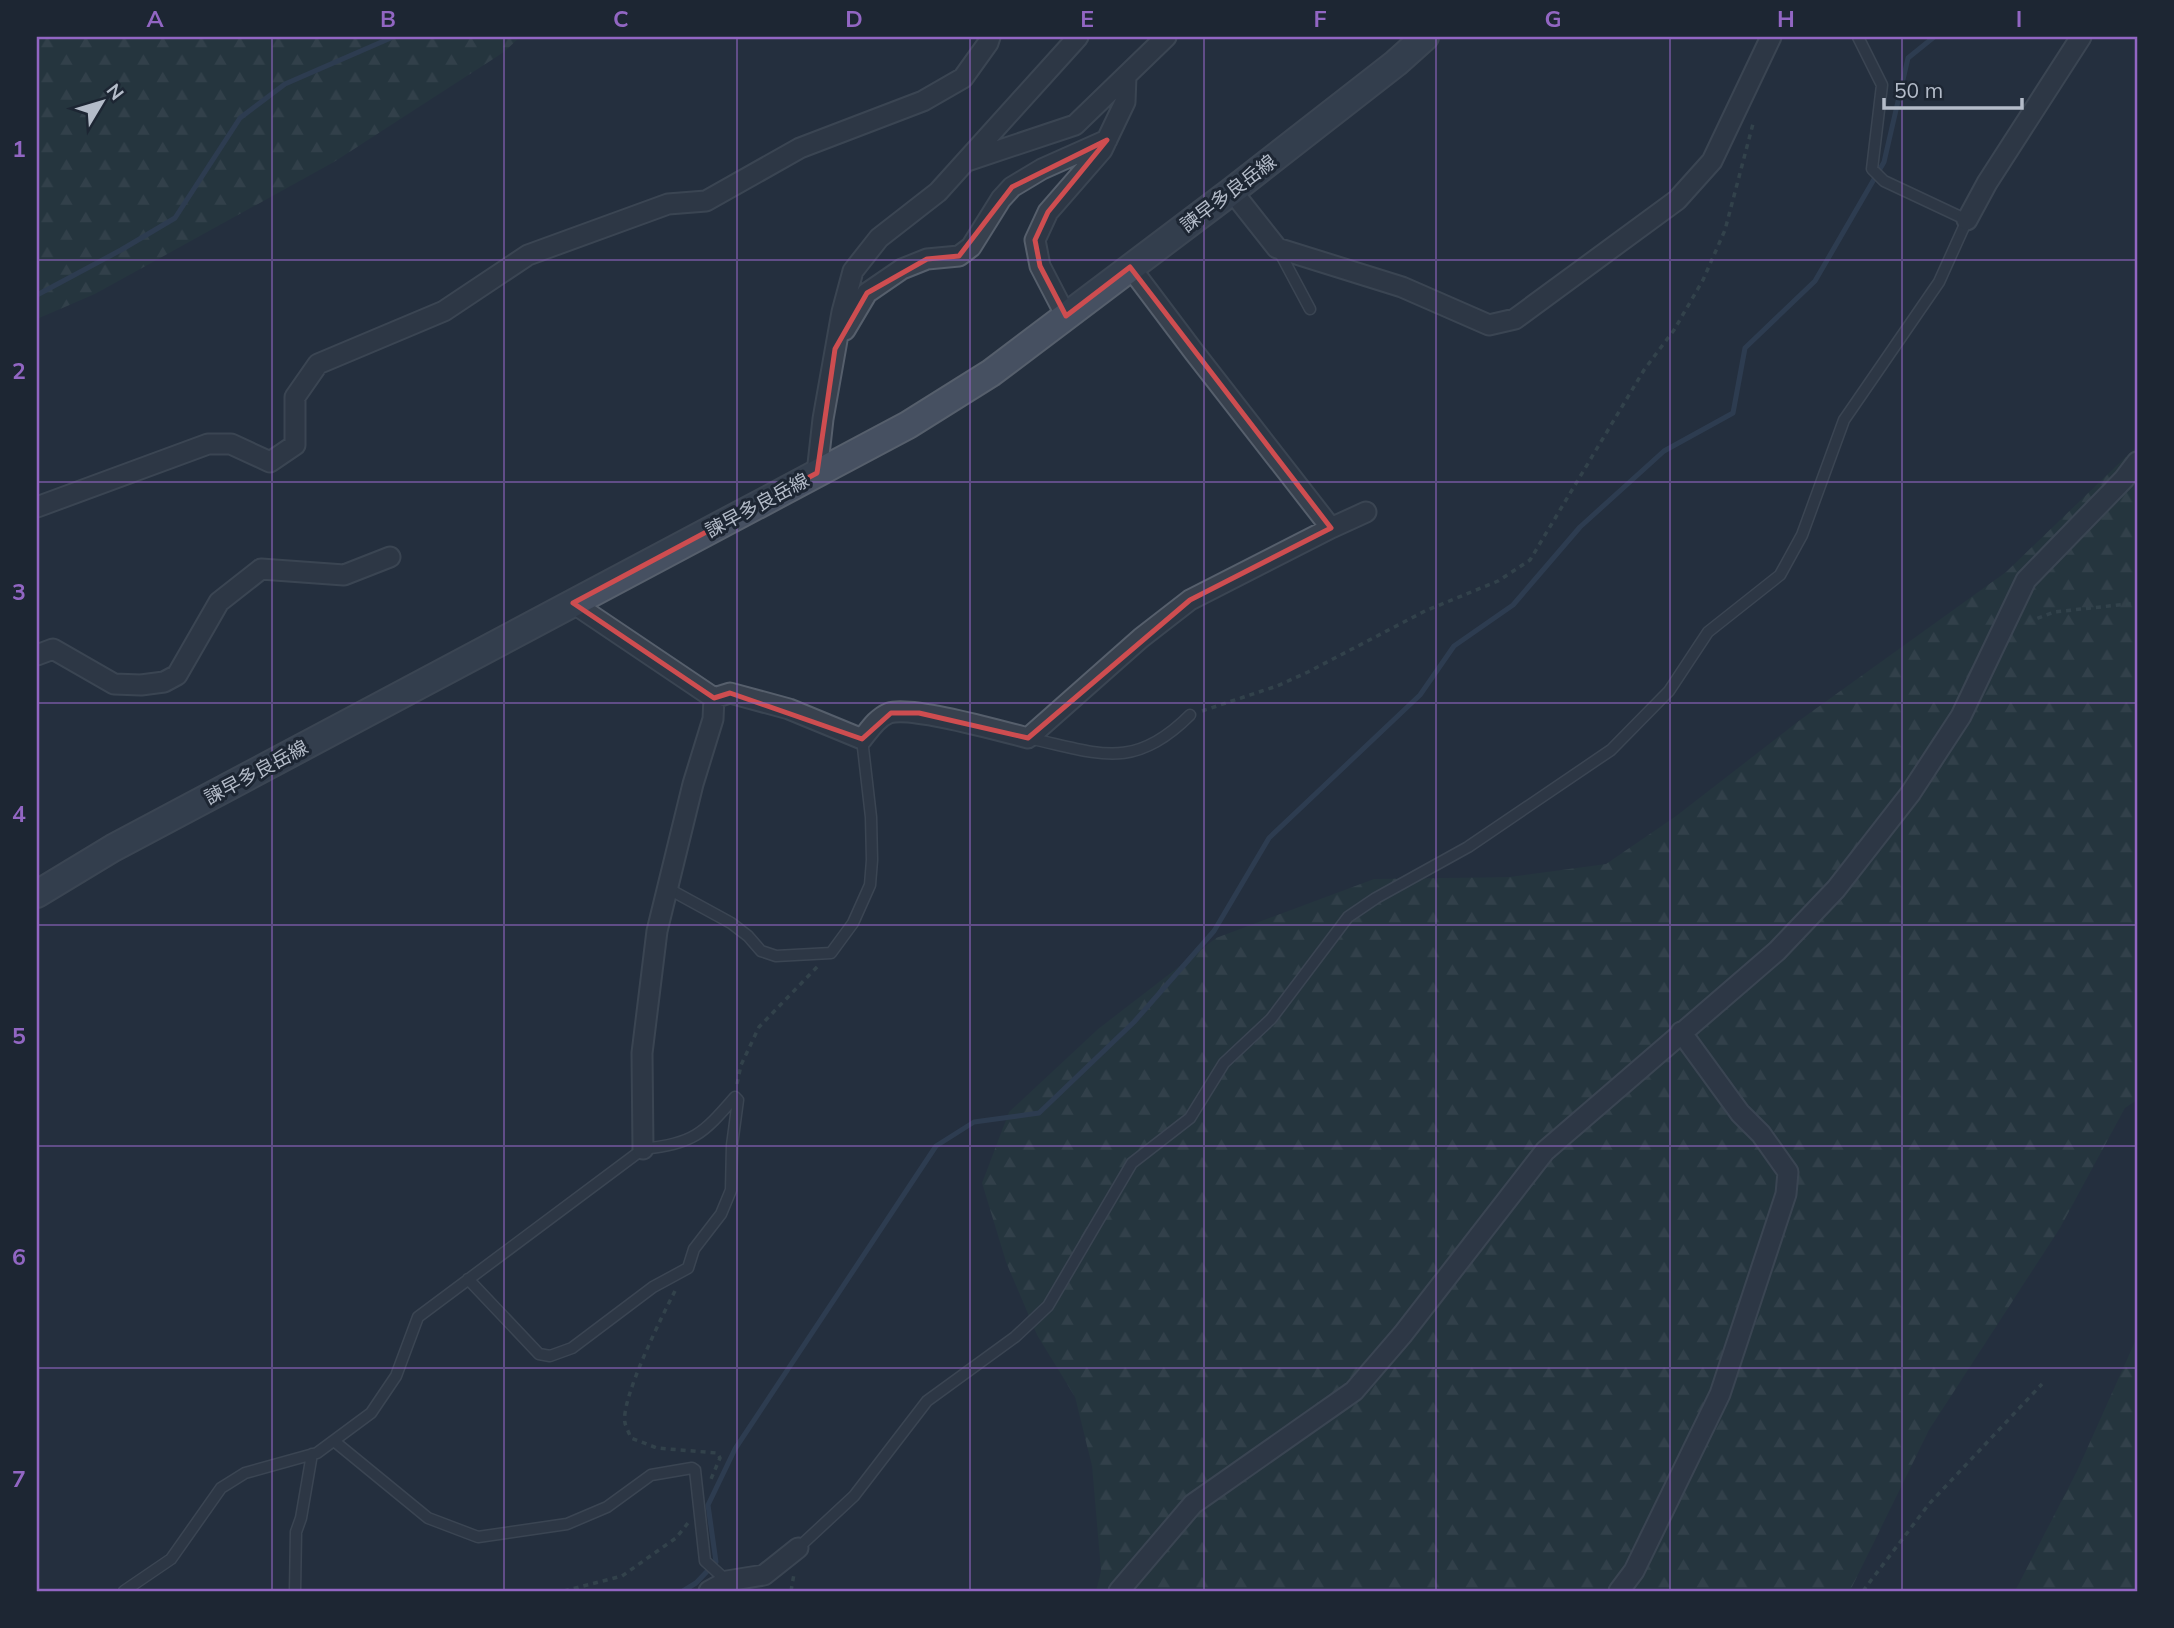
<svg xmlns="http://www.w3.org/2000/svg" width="2174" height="1628" font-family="Mulish,'Noto Sans JP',sans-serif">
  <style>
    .forest { fill: url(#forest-firs) }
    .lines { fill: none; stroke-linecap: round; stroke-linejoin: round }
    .stream { stroke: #394c67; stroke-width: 5 }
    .lane-casing { stroke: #565f6c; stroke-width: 13 }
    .street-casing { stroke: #565f6c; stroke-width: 23 }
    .secondary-casing { stroke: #565f6c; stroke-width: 30 }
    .path { stroke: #44595c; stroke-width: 3.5; stroke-dasharray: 5 5; stroke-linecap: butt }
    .lane { stroke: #38414e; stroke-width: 10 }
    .street { stroke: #38414e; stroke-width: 19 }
    .secondary { stroke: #465061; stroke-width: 26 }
    .marked { fill: none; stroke: #ce4d50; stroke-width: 5; stroke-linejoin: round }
    .grid { fill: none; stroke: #9266c3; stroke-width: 2; stroke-opacity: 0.55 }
    .labels { text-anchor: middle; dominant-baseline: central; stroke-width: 6; stroke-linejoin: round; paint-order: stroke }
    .street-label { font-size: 19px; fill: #b4bcc9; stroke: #1d2633 }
    .neatline { fill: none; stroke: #9266c3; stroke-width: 2.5 }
    .grid-label { font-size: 23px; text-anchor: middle; font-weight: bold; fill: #9266c3 }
  </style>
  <defs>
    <pattern id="forest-firs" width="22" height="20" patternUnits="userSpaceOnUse" patternTransform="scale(1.75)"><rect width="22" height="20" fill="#263c3f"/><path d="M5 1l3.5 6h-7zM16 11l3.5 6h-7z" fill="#435659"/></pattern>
  </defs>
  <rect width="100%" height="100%" fill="#242f3e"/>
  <path class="forest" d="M 37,37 L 520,37 L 504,52 L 334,162 L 95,294 L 37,319 Z
    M 2137,446 L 2137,1100 L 2125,1108 L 2060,1228 L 1929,1430 L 1850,1591 L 1096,1591 L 1101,1571 L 1092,1466 L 1075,1397 L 1037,1335 L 1006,1262 L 982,1183 L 1009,1112 L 1098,1029 L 1216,938 L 1374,879 L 1509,877 L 1606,864 L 1676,816 L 1800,720 L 2006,572 Z
    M 2137,1337 L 2137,1591 L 2015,1591 L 2077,1471 Z"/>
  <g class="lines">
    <path class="stream" d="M 37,295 L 121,250 L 175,218 L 240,118 L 285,84 L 393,37
      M 683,1591 L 696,1583 L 716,1562 L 708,1505 L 735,1449 L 936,1146 L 974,1122 L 1039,1113 L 1134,1022 L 1214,931 L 1269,838 L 1420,695 L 1454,646 L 1513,605 L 1580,527 L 1664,451 L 1733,413 L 1745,348 L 1815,281 L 1884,162 L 1908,58 L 1934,37"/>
    <g class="lane-casing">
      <path id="lane" d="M 1279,251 L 1310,309
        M 1028,738 C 1099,753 1133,772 1190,715
        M 667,888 L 731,923 L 748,936 L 761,951 L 776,956 L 831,953 L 853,923 L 870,885 L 872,860 L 871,817 L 862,739
        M 334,1441 L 428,1518 L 478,1537 L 567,1524 L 607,1507 L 651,1475 L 692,1468 L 695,1470 L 705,1561 L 727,1581
        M 798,1548 L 854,1496 L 927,1401 L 1015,1337 L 1048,1306 L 1132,1163 L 1190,1118 L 1224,1063 L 1271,1019 L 1348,917 L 1376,898 L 1468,847 L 1611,750 L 1669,691 L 1708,632 L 1780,575 L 1802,535 L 1844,420 L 1939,282 L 1967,220 L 1884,181 L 1872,169 L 1882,85 L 1858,37
        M 124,1591 L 171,1559 L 221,1488 L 245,1473 L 317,1453 L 371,1413 L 396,1376 L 418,1317 L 643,1149 C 694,1143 702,1135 735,1097 L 738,1100 L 732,1145 L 731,1190 L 721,1214 L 694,1249 L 688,1268 L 653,1287 L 572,1348 L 550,1356 L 539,1354 L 468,1279
        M 295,1591 L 296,1532 L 301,1518 L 312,1454"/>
    </g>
    <g class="street-casing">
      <path id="street" d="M 967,161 L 1075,125 L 1166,37
        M 1232,191 L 1277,248 L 1402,287 L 1489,325 L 1515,319 L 1677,200 L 1712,161 L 1771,37
        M 1967,220 L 1987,183 L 2081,37
        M 1130,267 L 1194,352 L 1331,528 L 1366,512
        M 1066,316 L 1040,266 L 1035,240 L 1048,212 L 1102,150 L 1125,102 L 1126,76
        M 845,330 L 867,293 L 902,269 L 927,259 L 959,256 L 971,247 L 1001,199 L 1012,187 L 1042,169 L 1107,140
        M 817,473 L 823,419 L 842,312 L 853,271 L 879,238 L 938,192 L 1078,37
        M 37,507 L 208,444 L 231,444 L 270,462 L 295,445 L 295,397 L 318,364 L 444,311 L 528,255 L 668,204 L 706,201 L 800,148 L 923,101 L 963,78 L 988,43 L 990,37
        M 573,603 L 714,698 L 730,693 L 789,709 L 862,739 C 870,729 877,718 889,713 C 913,706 1000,731 1028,738 L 1141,638 L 1190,600 L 1331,528
        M 37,655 L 53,649 L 114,684 L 141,685 L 164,682 L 177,675 L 219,602 L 261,569 L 344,575 L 390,557
        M 643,1149 L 642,1053 L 657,931 L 693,784 L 713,719 L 714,698
        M 709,1591 L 727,1581 L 764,1575 L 798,1548
        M 1119,1591 L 1193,1504 L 1354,1391 L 1403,1334 L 1545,1151 L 1777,951 L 1836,889 L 1910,794 L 1961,716 L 2026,580 L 2124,479 L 2137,462
        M 1619,1591 L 1634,1571 L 1720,1394 L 1786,1194 L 1788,1172 L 1761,1134 L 1740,1113 L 1681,1032"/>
    </g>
    <g class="secondary-casing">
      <path id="secondary" d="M 37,894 L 113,848 L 908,425 L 991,373 L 1232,191 L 1396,63 L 1425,37"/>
    </g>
    <path class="path" d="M 2028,622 L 2054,612 L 2137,603
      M 1202,711 L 1277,686 L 1308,672 L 1425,611 L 1498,581 L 1530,560 L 1644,370 L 1674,330 L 1703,280 L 1725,230 L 1754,120
      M 737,1084 L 741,1065 L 759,1027 L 818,966
      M 675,1291 C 663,1314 620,1400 625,1423 C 626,1427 629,1433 631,1438 L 657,1448 L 717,1453 L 720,1458 L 711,1479
      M 564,1591 L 622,1576 L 676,1538 L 688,1523
      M 791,1591 L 794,1574
      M 1863,1591 L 1929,1504 L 2042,1384"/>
    <use href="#lane" class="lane"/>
    <use href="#street" class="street"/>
    <use href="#secondary" class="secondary"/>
  </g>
  <path d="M0 0H2174V1628H0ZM 1107,140 L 1048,212 L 1035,240 L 1040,266 L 1066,316 L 1130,267 L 1331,528 L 1190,600 L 1028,738 L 919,713 L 891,713 L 862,739 L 730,693 L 714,698 L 573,603 L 817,473 L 835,349 L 867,293 L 927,259 L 959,256 L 1012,187 Z" fill="#242f3e" fill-opacity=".55" fill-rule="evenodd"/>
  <path class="marked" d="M 1107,140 L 1048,212 L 1035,240 L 1040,266 L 1066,316 L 1130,267 L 1331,528 L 1190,600 L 1028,738 L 919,713 L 891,713 L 862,739 L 730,693 L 714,698 L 573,603 L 817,473 L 835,349 L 867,293 L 927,259 L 959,256 L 1012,187 Z"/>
  <path class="grid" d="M 272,37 L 272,1591M 504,37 L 504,1591M 737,37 L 737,1591M 970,37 L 970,1591M 1204,37 L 1204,1591M 1436,37 L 1436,1591M 1670,37 L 1670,1591M 1902,37 L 1902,1591M 37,260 L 2137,260M 37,482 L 2137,482M 37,703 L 2137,703M 37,925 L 2137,925M 37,1146 L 2137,1146M 37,1368 L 2137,1368"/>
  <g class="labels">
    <g class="street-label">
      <text transform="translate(1228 193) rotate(-37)">諫早多良岳線</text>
      <text transform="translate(757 505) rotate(-28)">諫早多良岳線</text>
      <text transform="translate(256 772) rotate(-28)">諫早多良岳線</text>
    </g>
  </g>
  <rect width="2174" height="1628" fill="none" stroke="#1d2633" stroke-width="77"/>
  <g transform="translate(102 102) rotate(52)" stroke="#1d2633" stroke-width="5" paint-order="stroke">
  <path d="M0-5L12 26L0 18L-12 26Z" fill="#b4bcc9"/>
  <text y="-10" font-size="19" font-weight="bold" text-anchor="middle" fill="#b4bcc9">N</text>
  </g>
  <path d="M1884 98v10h138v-10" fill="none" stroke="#b4bcc9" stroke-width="3.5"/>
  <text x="1894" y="98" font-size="21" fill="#b4bcc9" stroke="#1d2633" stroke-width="5" paint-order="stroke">50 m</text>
  <rect x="38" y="38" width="2098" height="1552" class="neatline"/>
  <g class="grid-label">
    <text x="155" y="27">A</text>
    <text x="388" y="27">B</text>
    <text x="621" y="27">C</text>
    <text x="854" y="27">D</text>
    <text x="1087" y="27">E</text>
    <text x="1320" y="27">F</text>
    <text x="1553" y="27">G</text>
    <text x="1786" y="27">H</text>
    <text x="2019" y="27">I</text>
    <text x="19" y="157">1</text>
    <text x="19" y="379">2</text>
    <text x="19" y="600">3</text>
    <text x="19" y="822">4</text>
    <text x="19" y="1044">5</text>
    <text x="19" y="1265">6</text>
    <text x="19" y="1487">7</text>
  </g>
</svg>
